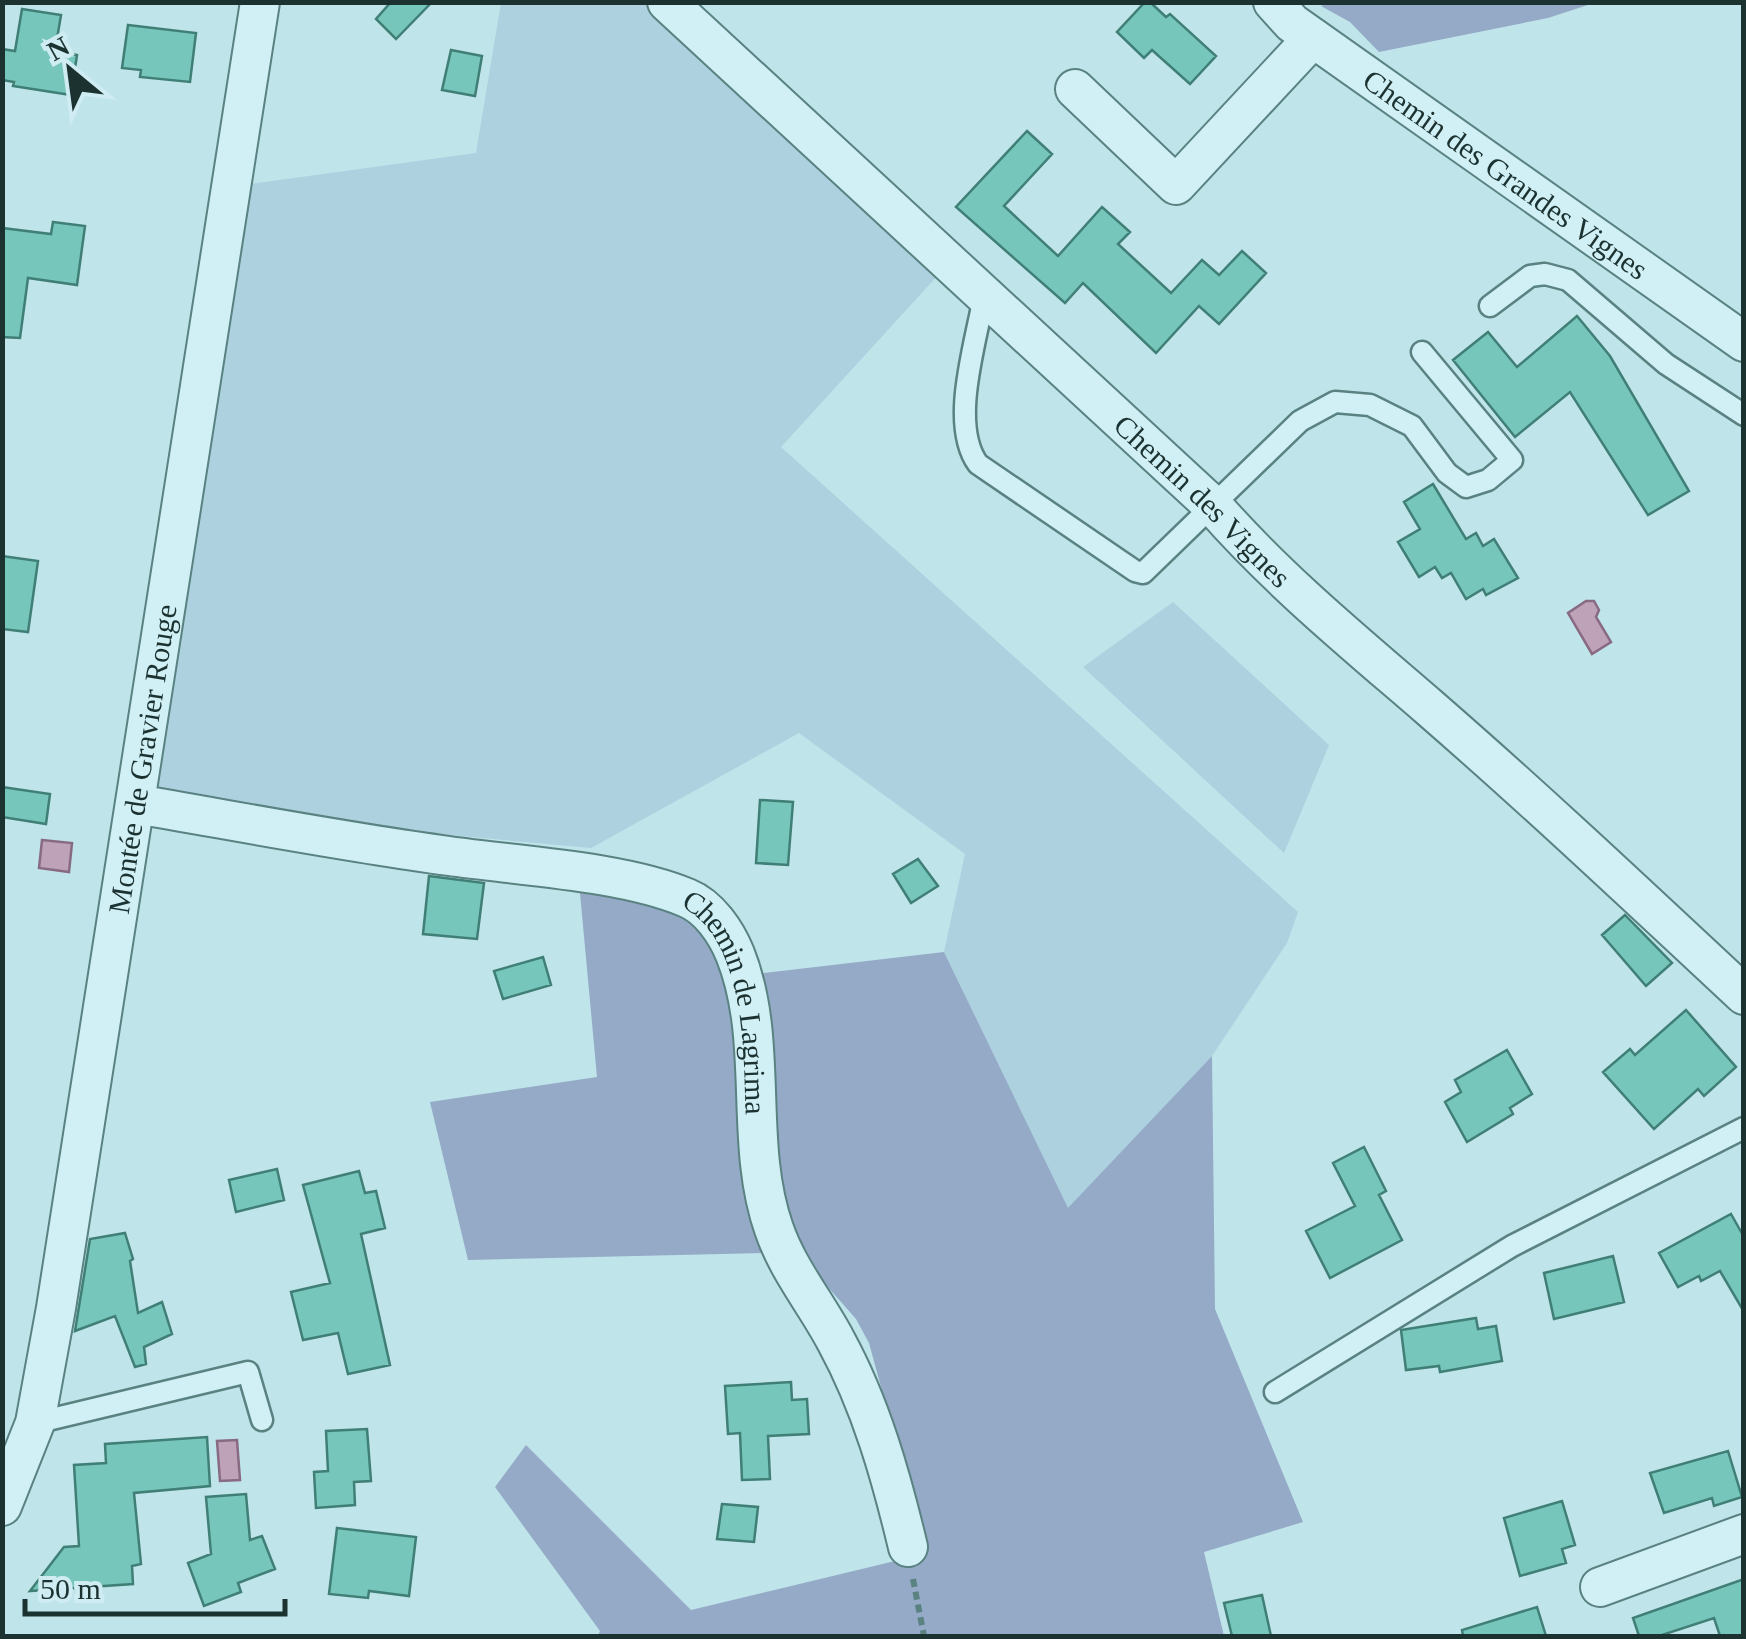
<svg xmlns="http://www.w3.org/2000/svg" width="1746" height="1639" font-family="'Times New Roman',serif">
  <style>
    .farmland { fill: #add1df }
    .green { fill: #94aac7 }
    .water { fill: #bda2b8; stroke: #896a83; stroke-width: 2.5 }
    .building { fill: #77c6bc; stroke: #407f76; stroke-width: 2.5 }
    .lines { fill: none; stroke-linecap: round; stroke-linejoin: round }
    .lane-casing { stroke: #598281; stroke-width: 25 }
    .street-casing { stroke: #598281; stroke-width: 42 }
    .path { stroke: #598281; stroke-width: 6; stroke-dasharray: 8 5; stroke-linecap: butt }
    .lane { stroke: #d1f0f6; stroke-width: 20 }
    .street { stroke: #d1f0f6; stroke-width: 38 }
    .labels { text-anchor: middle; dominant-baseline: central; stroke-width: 9; stroke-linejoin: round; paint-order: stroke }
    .street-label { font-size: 30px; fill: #1c3231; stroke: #ceecf2 }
  </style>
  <rect width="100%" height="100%" fill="#bfe4ea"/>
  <path class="farmland" d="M 501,3 L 645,3 L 940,273 L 781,447 L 1298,912 L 1287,943 L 1212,1056 L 1068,1209 L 944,952 L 965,854 L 799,733 L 591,848 L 252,817 L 148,796 L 244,185 L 476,153 Z
    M 1173,602 L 1329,745 L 1284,853 L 1083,667 Z"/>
  <path class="green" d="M 1329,3 L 1329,2 L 1594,3 L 1548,18 L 1379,52 L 1350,22 L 1321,6 Z
    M 580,893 L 676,905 L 721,944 L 754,1201 L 768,1253 L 468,1260 L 430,1102 L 597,1077 Z
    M 944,952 L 1068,1208 L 1212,1056 L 1215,1309 L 1303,1522 L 1204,1552 L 1224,1636 L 598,1636 L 600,1631 L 495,1487 L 526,1445 L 691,1610 L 895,1561 L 921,1533 L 869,1343 L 856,1319 L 812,1269 L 791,1229 L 775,1183 L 756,974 Z"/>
  <path class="water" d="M 1586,601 L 1594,601 L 1599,610 L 1596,617 L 1611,642 L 1592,654 L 1568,613 Z
    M 42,840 L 72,843 L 69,872 L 39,868 Z
    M 237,1440 L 240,1480 L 220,1481 L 217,1441 Z"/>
  <path class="building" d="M 391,2 L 432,2 L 396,39 L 376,19 Z
    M 1145,2 L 1150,2 L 1166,17 L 1170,14 L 1216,56 L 1190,84 L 1152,50 L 1144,58 L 1117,32 Z
    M 22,9 L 61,15 L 55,51 L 77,55 L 71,95 L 13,86 L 14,82 L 2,80 L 2,49 L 15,51 Z
    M 128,25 L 196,33 L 190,82 L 140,77 L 141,70 L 122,68 Z
    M 451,50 L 482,56 L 475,96 L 442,90 Z
    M 1027,131 L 1052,154 L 1004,206 L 1058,256 L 1102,207 L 1130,232 L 1118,244 L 1171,293 L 1202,260 L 1219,275 L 1242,251 L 1266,273 L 1219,324 L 1199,306 L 1156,353 L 1083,283 L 1065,303 L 956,207 Z
    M 53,222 L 85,226 L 77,285 L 28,278 L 20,338 L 2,337 L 2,228 L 51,234 Z
    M 1577,316 L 1610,356 L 1689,491 L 1648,515 L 1570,392 L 1515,437 L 1453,360 L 1488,332 L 1517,367 Z
    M 1433,484 L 1466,539 L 1476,533 L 1483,546 L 1494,539 L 1518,578 L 1486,595 L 1483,589 L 1466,599 L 1451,573 L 1442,578 L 1435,567 L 1419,577 L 1398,542 L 1420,529 L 1404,502 Z
    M 2,556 L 38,561 L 28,632 L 2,629 Z
    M 2,787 L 50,794 L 46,824 L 2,817 Z
    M 760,800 L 793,802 L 788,865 L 756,863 Z
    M 918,859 L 938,886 L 911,903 L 893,874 Z
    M 429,876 L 484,883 L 477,939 L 423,934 Z
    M 1625,915 L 1672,963 L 1646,986 L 1602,935 Z
    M 543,957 L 551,985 L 503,999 L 494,971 Z
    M 1686,1010 L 1736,1067 L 1704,1096 L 1698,1089 L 1654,1129 L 1603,1072 L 1630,1049 L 1635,1055 Z
    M 1507,1050 L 1532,1094 L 1510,1108 L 1513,1114 L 1467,1142 L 1445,1102 L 1461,1092 L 1455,1080 Z
    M 1364,1147 L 1386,1191 L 1379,1195 L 1402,1240 L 1330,1278 L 1306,1231 L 1355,1206 L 1333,1163 Z
    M 277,1169 L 284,1200 L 236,1212 L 229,1180 Z
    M 359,1171 L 365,1193 L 376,1191 L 385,1228 L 361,1234 L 390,1365 L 348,1374 L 338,1333 L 303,1340 L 291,1292 L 330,1283 L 303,1185 Z
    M 1731,1214 L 1744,1237 L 1744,1312 L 1720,1271 L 1701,1281 L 1699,1276 L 1678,1287 L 1659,1253 Z
    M 125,1233 L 133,1259 L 130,1261 L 138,1313 L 162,1302 L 172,1334 L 144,1347 L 146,1364 L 135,1367 L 115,1316 L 75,1331 L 90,1239 Z
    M 1613,1256 L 1624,1302 L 1554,1319 L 1544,1273 Z
    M 1476,1318 L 1478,1329 L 1496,1326 L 1502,1361 L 1440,1372 L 1439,1366 L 1406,1370 L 1401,1330 Z
    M 791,1382 L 792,1400 L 807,1399 L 809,1434 L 768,1436 L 770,1479 L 742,1480 L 740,1433 L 728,1434 L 725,1386 Z
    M 367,1429 L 371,1481 L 354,1482 L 355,1505 L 316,1508 L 314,1472 L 328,1471 L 326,1431 Z
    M 207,1437 L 210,1486 L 134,1493 L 141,1564 L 132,1566 L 133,1584 L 30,1591 L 64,1547 L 79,1546 L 74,1465 L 106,1463 L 105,1444 Z
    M 1728,1451 L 1742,1497 L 1714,1506 L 1712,1498 L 1664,1513 L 1650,1473 Z
    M 246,1494 L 250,1540 L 262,1536 L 275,1569 L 238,1583 L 241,1592 L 204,1606 L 188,1563 L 211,1554 L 206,1497 Z
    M 1562,1501 L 1575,1545 L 1562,1549 L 1566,1563 L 1520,1576 L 1504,1518 Z
    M 722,1504 L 758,1507 L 754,1542 L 717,1539 Z
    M 337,1528 L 416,1537 L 409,1596 L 369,1591 L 368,1598 L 329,1594 Z
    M 1744,1579 L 1744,1636 L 1720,1636 L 1714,1618 L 1659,1636 L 1639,1636 L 1633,1618 Z
    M 1262,1595 L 1271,1636 L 1232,1636 L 1224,1603 Z
    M 1537,1607 L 1546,1636 L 1463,1636 L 1462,1630 Z"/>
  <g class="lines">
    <g class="lane-casing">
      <path id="lane" d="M 984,296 C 976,343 949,424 978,464 L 1135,571 L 1143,573 L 1300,421 L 1335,402 L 1370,405 L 1412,426 L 1447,473 L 1466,487 L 1488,480 L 1512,460 L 1422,352
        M 1490,306 L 1530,276 L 1545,274 L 1568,280 L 1666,364 L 1744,415
        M 1275,1392 L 1512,1246 L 1744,1128
        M 35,1423 L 248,1372 L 262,1420"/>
    </g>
    <g class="street-casing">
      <g id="street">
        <path id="s1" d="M 667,2 L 1214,507 C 1279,581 1356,644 1430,708 C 1537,801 1640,898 1744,995"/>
        <path id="s2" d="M 1273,2 L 1292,23 L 1744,342"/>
        <path d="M 1075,89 L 1176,185 L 1313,38"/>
        <path id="s3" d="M 136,804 C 241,822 345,842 449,856 C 520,866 623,871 687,898 C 709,907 726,932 735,954 C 770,1041 743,1141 774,1229 C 788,1270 816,1303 836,1341 C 871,1405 891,1476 908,1547"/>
        <path id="s4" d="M 2,1506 L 35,1423 L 56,1308 L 260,2"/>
        <path d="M 1600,1587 L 1744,1534"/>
      </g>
    </g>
    <path class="path" d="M 913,1579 L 924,1636"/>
    <use href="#lane" class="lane"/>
    <use href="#street" class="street"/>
  </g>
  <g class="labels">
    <g class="street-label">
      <text stroke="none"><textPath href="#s2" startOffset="290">Chemin des Grandes Vignes</textPath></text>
      <text stroke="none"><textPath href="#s1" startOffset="732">Chemin des Vignes</textPath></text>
      <text stroke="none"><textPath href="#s4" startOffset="762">Montée de Gravier Rouge</textPath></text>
      <text stroke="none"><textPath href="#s3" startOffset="678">Chemin de Lagrima</textPath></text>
    </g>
  </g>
  <rect width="1746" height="1639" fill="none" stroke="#1c3231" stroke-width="10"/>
  <g transform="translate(70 70) rotate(331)" stroke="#ceecf2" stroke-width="8" paint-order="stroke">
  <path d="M0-8L18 38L0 25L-18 38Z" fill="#1c3231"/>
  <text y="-15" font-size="28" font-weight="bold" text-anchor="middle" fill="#1c3231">N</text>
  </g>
  <path d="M25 1599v15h260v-15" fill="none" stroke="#1c3231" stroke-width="5"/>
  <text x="40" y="1599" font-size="30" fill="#1c3231" stroke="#ceecf2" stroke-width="8" paint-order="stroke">50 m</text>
</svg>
